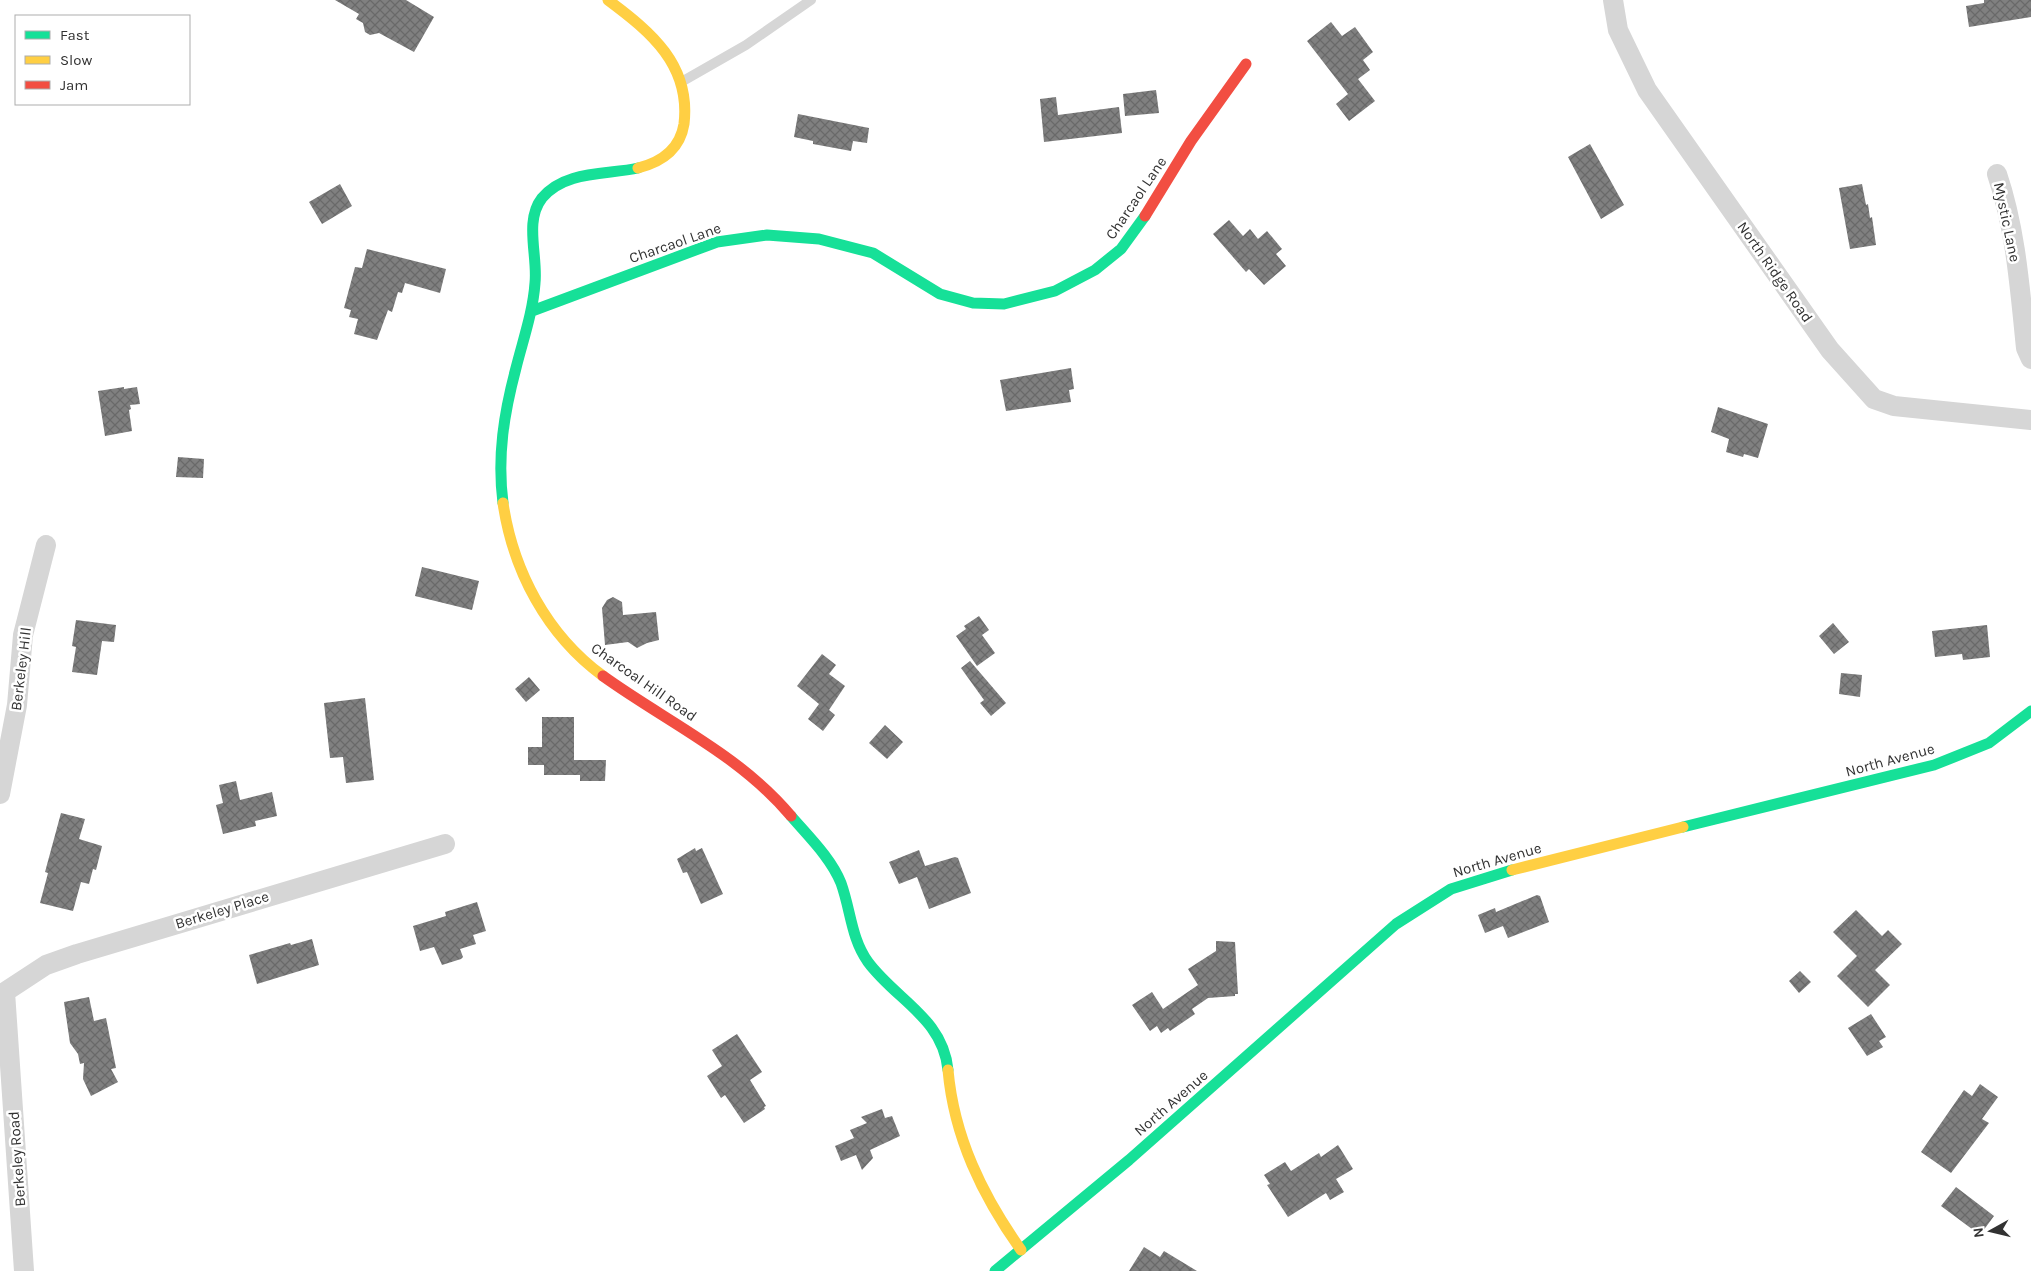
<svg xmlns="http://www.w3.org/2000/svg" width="2031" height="1271" font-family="Karla,sans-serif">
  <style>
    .building { fill: url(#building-cross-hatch) }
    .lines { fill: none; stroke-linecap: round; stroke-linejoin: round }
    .lane { stroke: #d6d6d6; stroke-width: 10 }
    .street { stroke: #d6d6d6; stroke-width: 20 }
    .fast { stroke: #16e098; stroke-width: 11 }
    .slow { stroke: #ffcf43; stroke-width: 11 }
    .jam { stroke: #f24e42; stroke-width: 11 }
    .labels { text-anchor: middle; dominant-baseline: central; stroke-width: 5; stroke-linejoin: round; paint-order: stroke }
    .street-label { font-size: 15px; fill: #323232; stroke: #fff }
  </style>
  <defs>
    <pattern id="building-cross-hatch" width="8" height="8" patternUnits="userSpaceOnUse" patternTransform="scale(1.25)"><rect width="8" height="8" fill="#808080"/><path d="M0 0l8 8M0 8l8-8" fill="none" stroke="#696969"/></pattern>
  </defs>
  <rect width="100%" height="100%" fill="#fff"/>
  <path class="building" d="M 335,0 L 406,0 L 434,17 L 414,52 L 379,33 L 370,35 L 365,32 L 363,23 L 356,19 L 359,14 Z
    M 1984,0 L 2031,0 L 2031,17 L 1969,27 L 1966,6 L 1984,3 Z
    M 1331,22 L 1342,36 L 1355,27 L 1373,52 L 1363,60 L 1370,70 L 1358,79 L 1375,101 L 1349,121 L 1336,104 L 1348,94 L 1307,41 Z
    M 1156,90 L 1159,113 L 1125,116 L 1123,94 Z
    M 1056,97 L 1058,115 L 1119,107 L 1122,133 L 1044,142 L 1040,99 Z
    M 798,114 L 869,128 L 867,143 L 853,141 L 851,151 L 813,144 L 813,141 L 794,137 Z
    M 1590,144 L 1624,205 L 1601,219 L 1568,157 Z
    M 340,184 L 352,206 L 322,224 L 309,202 Z
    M 1862,184 L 1866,205 L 1868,204 L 1870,218 L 1872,217 L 1876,245 L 1850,249 L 1839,188 Z
    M 1229,220 L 1243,236 L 1250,229 L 1258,239 L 1267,231 L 1282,249 L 1276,254 L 1286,266 L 1264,285 L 1249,269 L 1246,272 L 1213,234 Z
    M 367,249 L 446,269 L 440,293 L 405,283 L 402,293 L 398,292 L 392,312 L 388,310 L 377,340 L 354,334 L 358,319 L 349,317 L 351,310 L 344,308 L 355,267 L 362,268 Z
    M 1071,368 L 1074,389 L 1069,390 L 1071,402 L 1006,411 L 1000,380 Z
    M 124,387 L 124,389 L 137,387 L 140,404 L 130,405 L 131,409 L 129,410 L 132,431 L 105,436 L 98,391 Z
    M 1718,407 L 1768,424 L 1758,458 L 1744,454 L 1743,457 L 1726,452 L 1729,439 L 1711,432 Z
    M 178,457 L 204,459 L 203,478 L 176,477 Z
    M 422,567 L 479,581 L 472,610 L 415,596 Z
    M 613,597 L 622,602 L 623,615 L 656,612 L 659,640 L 647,643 L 637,648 L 628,642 L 605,645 L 602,608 L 607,600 Z
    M 979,616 L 989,630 L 982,635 L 995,653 L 977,666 L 956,636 L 966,629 L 964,626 Z
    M 76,620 L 116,625 L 114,642 L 102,641 L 97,675 L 72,672 L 76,647 L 72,646 Z
    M 1833,623 L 1849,642 L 1834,654 L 1819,636 Z
    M 1987,625 L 1990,657 L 1963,660 L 1962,654 L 1935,657 L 1932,631 Z
    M 822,654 L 836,665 L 829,674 L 845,686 L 829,710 L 835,715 L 823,731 L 808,719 L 819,704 L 797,686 Z
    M 970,661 L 1006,703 L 991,716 L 980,703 L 984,700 L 961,668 Z
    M 1841,673 L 1862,675 L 1860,697 L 1839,694 Z
    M 529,677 L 540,690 L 526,702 L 515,689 Z
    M 365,698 L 374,780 L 346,783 L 343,757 L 330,758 L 324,703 Z
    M 542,717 L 574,717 L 574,760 L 606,760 L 605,781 L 580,781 L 580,775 L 544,775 L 544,765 L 528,765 L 528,747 L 542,747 Z
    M 885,725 L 903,742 L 887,759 L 869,743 Z
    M 236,781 L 240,800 L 272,792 L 277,816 L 255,821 L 256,826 L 223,834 L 216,805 L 223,803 L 219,785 Z
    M 61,813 L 85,819 L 79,839 L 102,846 L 96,870 L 93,869 L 89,884 L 81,882 L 73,911 L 40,903 L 48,873 L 45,872 Z
    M 695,848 L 696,851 L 702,848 L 723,894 L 701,904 L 687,872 L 683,873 L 677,859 Z
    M 919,850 L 925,866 L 955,857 L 958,858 L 971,893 L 929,909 L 917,877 L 899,884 L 889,862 Z
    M 1537,895 L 1540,896 L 1549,922 L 1508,938 L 1503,926 L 1485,933 L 1478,915 L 1495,908 L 1496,912 Z
    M 477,902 L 486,931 L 473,935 L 476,944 L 460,949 L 463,957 L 461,959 L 442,965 L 434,947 L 420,951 L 413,926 L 446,916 L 445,912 Z
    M 1856,910 L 1882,936 L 1888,930 L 1902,944 L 1875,970 L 1890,985 L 1868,1007 L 1837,976 L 1857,956 L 1833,932 Z
    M 312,939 L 319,965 L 257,984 L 249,955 L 290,943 L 291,945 Z
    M 1216,941 L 1235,942 L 1238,994 L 1235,994 L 1235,996 L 1208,998 L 1192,1009 L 1195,1014 L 1170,1031 L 1168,1028 L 1161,1033 L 1157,1026 L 1150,1031 L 1132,1005 L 1152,992 L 1163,1009 L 1198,985 L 1188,969 L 1216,951 Z
    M 1800,971 L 1811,982 L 1799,993 L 1789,981 Z
    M 89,997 L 94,1021 L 106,1018 L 116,1068 L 111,1069 L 118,1082 L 91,1096 L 83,1079 L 84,1063 L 80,1064 L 78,1054 L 70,1043 L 64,1002 Z
    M 1871,1014 L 1886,1037 L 1879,1041 L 1883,1047 L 1867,1056 L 1848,1028 Z
    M 737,1034 L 762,1072 L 750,1080 L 766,1106 L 764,1107 L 765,1109 L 744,1123 L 725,1095 L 721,1098 L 707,1076 L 722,1066 L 712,1050 Z
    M 1980,1084 L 1998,1097 L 1982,1119 L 1989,1123 L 1951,1173 L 1921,1152 L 1964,1090 L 1972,1096 Z
    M 882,1109 L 885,1118 L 892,1116 L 900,1136 L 870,1150 L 873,1158 L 862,1170 L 856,1155 L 841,1161 L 835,1146 L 854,1138 L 850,1130 L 867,1123 L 861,1117 Z
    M 1338,1145 L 1353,1169 L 1336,1179 L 1344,1192 L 1330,1200 L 1326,1193 L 1288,1217 L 1267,1185 L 1270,1184 L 1264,1175 L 1285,1162 L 1291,1171 L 1319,1153 L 1321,1157 Z
    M 1956,1187 L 1994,1216 L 1980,1235 L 1941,1206 Z
    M 1144,1247 L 1160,1257 L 1164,1251 L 1197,1271 L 1129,1271 Z"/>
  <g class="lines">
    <path class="lane" d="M 683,81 L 746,45 L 811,0"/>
    <path class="street" d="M 1613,0 L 1618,30 L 1647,90 L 1830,350 L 1874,399 L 1894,406 L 2031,420
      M 1997,174 C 2016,230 2020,290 2026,348 L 2031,359
      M 0,794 L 17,705 L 23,635 L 46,545
      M 5,992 L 46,965 L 77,954 L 445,844
      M 5,992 L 24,1271"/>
    <path class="fast" d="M 532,311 L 717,242 L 767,235 L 819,239 L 873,253 L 940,294 L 973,303 L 1004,304 L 1055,291 L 1095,270 L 1121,249 L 1145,216
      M 503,503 C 497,456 504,413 516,368 C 523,340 533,312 535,283 C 538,256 524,221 542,198 C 565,170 607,175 638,168
      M 791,816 C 809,837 831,858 841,883 C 851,911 851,938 868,962 C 896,1000 943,1018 948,1070
      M 1683,827 L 1934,765 L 1989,743 L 2031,711
      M 995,1271 L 1129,1160 L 1396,924 L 1451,889 L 1512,870"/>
    <path class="slow" d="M 608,0 C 651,32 691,65 684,124 C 680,149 662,162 638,168
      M 503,503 C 513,571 547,635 603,676
      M 1512,870 L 1683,827
      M 948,1070 C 954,1137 982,1195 1021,1250"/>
    <path class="jam" d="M 1145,216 L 1191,141 L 1246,64
      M 603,676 C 667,722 740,755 791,816"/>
  </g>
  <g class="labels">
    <g class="street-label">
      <text transform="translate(1136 198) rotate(-56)">Charcaol Lane</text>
      <text transform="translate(2007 222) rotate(78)">Mystic Lane</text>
      <text transform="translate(675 243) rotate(-19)">Charcaol Lane</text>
      <text transform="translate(1775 272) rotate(55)">North Ridge Road</text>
      <text transform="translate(21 669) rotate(-83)">Berkeley Hill</text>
      <text transform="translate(644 682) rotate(35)">Charcoal Hill Road</text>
      <text transform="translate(1890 760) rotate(-15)">North Avenue</text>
      <text transform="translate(1497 860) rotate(-16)">North Avenue</text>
      <text transform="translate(222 910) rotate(-17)">Berkeley Place</text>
      <text transform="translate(1171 1103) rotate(-41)">North Avenue</text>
      <text transform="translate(17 1159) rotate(-94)">Berkeley Road</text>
    </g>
  </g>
  <rect x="15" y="15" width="175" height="90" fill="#ffffff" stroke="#adadad"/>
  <rect x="25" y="31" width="25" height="8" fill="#16e098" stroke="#adadad"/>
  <text x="60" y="40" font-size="15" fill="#323232">Fast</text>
  <rect x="25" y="56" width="25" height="8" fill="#ffcf43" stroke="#adadad"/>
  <text x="60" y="65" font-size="15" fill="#323232">Slow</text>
  <rect x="25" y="81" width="25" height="8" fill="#f24e42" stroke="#adadad"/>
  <text x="60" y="90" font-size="15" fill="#323232">Jam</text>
  <g transform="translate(1991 1231) rotate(262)" stroke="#ffffff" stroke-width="4" paint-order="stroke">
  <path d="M0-4L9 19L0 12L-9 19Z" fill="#323232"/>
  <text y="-8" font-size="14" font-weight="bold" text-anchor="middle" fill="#323232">N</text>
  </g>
</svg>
